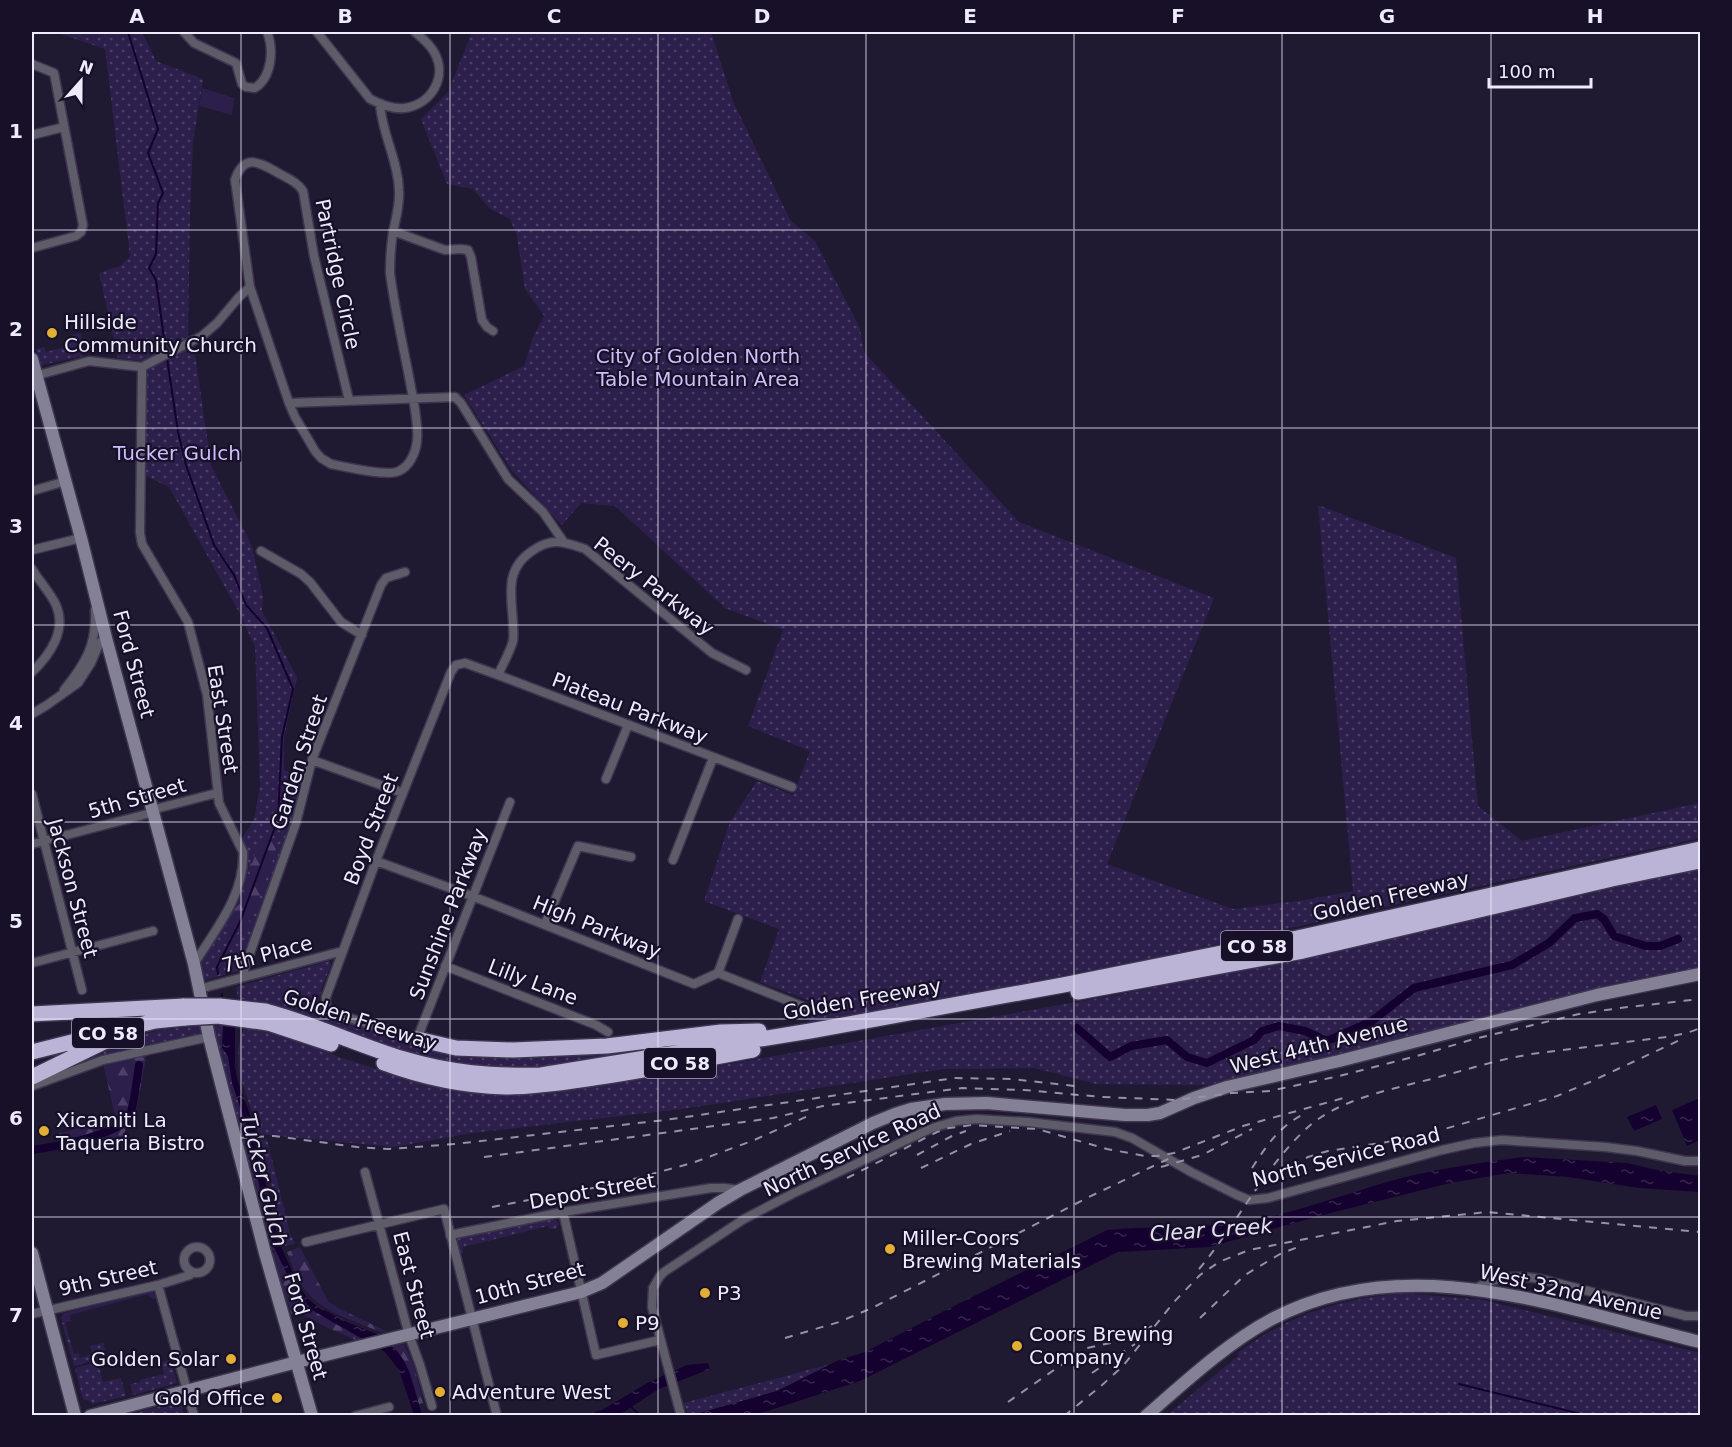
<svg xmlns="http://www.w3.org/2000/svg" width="1732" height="1447" font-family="'DejaVu Sans',sans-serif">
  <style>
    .grass { fill: url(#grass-dots) }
    .forest { fill: url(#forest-firs) }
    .garden { fill: #2d1f4c }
    .water { fill: url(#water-ripples) }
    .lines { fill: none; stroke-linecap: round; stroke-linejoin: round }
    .stream { stroke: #14012f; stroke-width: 2 }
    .canal { stroke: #14012f; stroke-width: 8 }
    .street-casing { stroke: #3d364e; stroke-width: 11 }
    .secondary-casing { stroke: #3d364e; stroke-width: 15 }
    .highway-casing { stroke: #3d364e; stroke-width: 18 }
    .street { stroke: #5f5c6a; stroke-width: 8 }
    .secondary { stroke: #848095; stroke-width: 12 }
    .highway { stroke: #bbb4d6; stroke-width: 15 }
    .rail { stroke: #9691a5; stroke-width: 2; stroke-dasharray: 8 8; stroke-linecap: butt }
    .highway-bridge-casing { stroke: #3d364e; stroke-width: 18; stroke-linecap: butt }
    .highway-bridge { stroke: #bbb4d6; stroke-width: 15 }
    .grid { fill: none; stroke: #eeebfc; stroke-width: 1.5; stroke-opacity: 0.55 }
    .poi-dot { fill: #e1af34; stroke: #171028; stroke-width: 2 }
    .labels { text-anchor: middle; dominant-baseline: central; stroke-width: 4.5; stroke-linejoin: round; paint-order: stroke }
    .shield { fill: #171028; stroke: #aea9bc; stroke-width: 1.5 }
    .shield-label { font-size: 18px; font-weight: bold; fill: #eeebfc }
    .street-label { font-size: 20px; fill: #eeebfc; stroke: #171028 }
    .poi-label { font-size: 20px; fill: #eeebfc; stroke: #171028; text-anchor: start }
    .park-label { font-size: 20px; fill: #cbbefa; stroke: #171028 }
    .water-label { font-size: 21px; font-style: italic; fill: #e4e0f4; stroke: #171028 }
    .neatline { fill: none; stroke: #eeebfc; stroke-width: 2 }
    .grid-label { font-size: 20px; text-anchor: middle; font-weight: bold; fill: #eeebfc }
  </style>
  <defs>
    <pattern id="grass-dots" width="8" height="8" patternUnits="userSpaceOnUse" patternTransform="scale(1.5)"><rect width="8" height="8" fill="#2d1f4c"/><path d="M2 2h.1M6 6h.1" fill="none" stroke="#4c4067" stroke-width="1.8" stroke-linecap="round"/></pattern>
    <pattern id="forest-firs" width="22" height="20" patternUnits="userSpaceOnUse" patternTransform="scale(1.5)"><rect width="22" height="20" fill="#2d1f4c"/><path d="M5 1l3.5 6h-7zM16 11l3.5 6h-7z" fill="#4c4067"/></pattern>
    <pattern id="water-ripples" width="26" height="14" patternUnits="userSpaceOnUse" patternTransform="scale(1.5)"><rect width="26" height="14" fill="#14012f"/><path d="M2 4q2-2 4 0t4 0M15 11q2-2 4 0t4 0" fill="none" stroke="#36264e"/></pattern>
  </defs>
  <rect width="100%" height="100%" fill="#201932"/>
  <path class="grass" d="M 55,32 L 142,32 L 156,61 L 203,79 L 193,142 L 190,214 L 188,337 L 143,361 L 118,358 L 99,273 L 120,266 L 130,256 L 105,49 Z
    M 472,32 L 711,32 L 733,101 L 790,220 L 815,241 L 860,328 L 864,352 L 1019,522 L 1214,598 L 1107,864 L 1233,909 L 1299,901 L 1353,891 L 1318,505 L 1456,558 L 1478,806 L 1522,841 L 1700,803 L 1700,838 L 1421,899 L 1137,962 L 808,1023 L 816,1003 L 760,982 L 779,929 L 704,901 L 730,822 L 757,781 L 793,795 L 810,751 L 748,726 L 783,630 L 725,608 L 615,506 L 581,503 L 562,525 L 512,471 L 464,395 L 524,366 L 533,337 L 544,316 L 525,289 L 517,236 L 510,219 L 490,209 L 473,189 L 447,184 L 421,119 L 448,92 Z
    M 78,333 L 81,334 L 83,356 L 42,365 L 40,364 L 36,349 L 44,347 L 46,352 L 69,346 L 69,342 L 73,335 Z
    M 194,347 L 211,465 L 252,546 L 263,597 L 262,611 L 297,677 L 284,737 L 284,770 L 304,778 L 293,822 L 238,971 L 206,980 L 203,976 L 200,962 L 241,893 L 247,857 L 242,838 L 254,820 L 260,786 L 255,647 L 240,614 L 169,487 L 144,475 L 147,369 Z
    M 1700,867 L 1700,970 L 1595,989 L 1416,1035 L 1207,1085 L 1096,1084 L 1035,1068 L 943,1069 L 682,1109 L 472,1133 L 394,1147 L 259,1134 L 239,1072 L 238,1048 L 244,1028 L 266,1032 L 301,1042 L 339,1057 L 437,1088 L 488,1094 L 567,1091 L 657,1077 L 1121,994 L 1284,959 L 1413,927 Z
    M 329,961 L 331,965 C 328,973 318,995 319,1003 C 320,1008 325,1012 328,1015 L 406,1040 L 447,1050 L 694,1043 L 552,1067 L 526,1069 L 488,1068 L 459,1064 L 407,1053 L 296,1011 L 238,998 L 236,987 Z
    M 199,1026 L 201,1033 L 199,1036 L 121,1052 L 32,1084 L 53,1071 L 128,1038 L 160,1030 Z
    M 210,1026 L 223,1026 L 222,1048 L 228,1056 L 232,1083 L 249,1135 L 240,1136 Z
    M 267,1139 L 290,1233 L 295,1244 L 285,1246 L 260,1140 Z
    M 241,1140 L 249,1140 L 268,1225 L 276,1250 L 269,1252 Z
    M 554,1219 L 557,1221 L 559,1224 L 555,1229 L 550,1229 L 548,1226 L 463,1247 L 463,1253 L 459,1253 L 456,1242 L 459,1238 L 478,1232 Z
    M 1404,1293 L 1483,1300 L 1700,1353 L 1700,1415 L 1167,1415 L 1239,1355 L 1236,1354 C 1288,1315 1339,1299 1404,1293 Z
    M 65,1322 L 74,1354 L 79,1353 L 80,1358 L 92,1354 L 90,1346 L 103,1343 L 107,1357 L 74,1366 L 62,1323 Z
    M 171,1360 L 177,1383 L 133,1395 L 130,1384 L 140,1382 L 140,1380 L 164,1374 L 161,1362 Z
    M 98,1362 L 103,1382 L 121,1378 L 126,1396 L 92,1404 L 90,1401 L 83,1399 L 75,1368 Z
    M 827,1365 L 827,1366 L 777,1391 L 693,1415 L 688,1415 L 683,1403 Z
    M 180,1399 L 184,1415 L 125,1415 L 178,1402 Z"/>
  <path class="forest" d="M 265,835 L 277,842 C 275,853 274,862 267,871 L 269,876 L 266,878 L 261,894 L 258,898 L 258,900 L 247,927 L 246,930 L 236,935 L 226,929 L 225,926 L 235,909 L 245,898 C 243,887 249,883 250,874 C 250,871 248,868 249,865 L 253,862 C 254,856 255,848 261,844 L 259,841 Z
    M 147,1053 L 136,1111 L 122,1137 L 64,1147 L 59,1133 L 116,1119 L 103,1064 Z
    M 300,1247 L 328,1301 L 338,1308 L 386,1331 L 381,1332 C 355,1321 320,1312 303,1287 C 296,1277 292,1264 287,1252 Z
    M 277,1251 L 293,1287 L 328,1320 L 363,1338 L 356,1340 L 326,1327 L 299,1312 L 291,1314 C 286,1293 275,1275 270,1254 Z
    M 401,1344 L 404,1345 L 414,1365 L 423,1403 L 419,1404 C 414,1384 408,1359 390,1346 Z"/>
  <path class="garden" d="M 202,88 L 234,98 L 232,115 L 199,106 Z
    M 149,1291 L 153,1292 L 156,1298 L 153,1299 L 148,1295 L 145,1295 L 70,1315 L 71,1321 L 62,1323 L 61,1317 L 64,1313 Z"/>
  <path class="water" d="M 223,1026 L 235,1027 L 235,1067 L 238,1082 L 254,1125 L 278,1240 L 298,1284 L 308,1299 L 317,1306 L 347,1322 L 377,1334 L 396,1350 L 403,1359 L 409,1371 L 422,1415 L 414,1415 L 399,1370 L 385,1352 L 312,1310 L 293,1287 L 272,1243 L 246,1124 L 232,1083 L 228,1056 L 222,1048 Z
    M 1700,1098 L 1700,1140 L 1687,1146 L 1672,1110 Z
    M 1656,1105 L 1662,1119 L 1634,1131 L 1627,1117 Z
    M 1523,1157 L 1627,1163 L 1656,1170 L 1700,1176 L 1700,1192 L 1639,1188 L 1568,1177 L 1509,1173 L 1450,1183 L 1319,1216 L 1209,1247 L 1118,1252 L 860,1381 L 755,1415 L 693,1415 L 777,1391 L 839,1360 L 865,1352 L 954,1306 L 1107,1230 C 1159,1225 1214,1230 1266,1218 C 1313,1207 1359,1189 1406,1177 C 1444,1168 1484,1162 1523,1157 Z
    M 708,1363 L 710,1369 L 659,1389 L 619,1415 L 582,1416 L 602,1410 L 649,1382 L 687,1365 Z"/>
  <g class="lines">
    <path class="stream" d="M 128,32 L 158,129 L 148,153 L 163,193 L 158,203 L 156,254 L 149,268 L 156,280 L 166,353
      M 167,358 L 178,432 L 186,465 L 214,545 L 234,575 L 246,605 L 267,628 L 293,689 L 282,737 L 278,819 L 240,922 L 217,967 L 218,974
      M 222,994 L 222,1001
      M 1459,1384 L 1589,1416
      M 631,1407 L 641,1416"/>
    <path class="canal" d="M 1077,1028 L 1110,1057 L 1131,1046 L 1167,1040 L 1187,1057 L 1207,1063 L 1254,1040 L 1262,1031 L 1279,1026 L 1305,1031 L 1327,1041 L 1372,1021 L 1414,988 L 1512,965 L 1549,943 L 1575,918 L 1597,914 L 1604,919 L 1614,936 L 1646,946 L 1660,946 L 1678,939
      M 32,1150 C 53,1147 121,1135 130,1115 C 134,1105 137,1077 139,1065"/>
    <g class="street-casing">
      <path id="street" d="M 184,32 L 194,43 L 236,63 L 242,84 L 246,87 L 255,88 C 272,77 274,49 267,32
        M 317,32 L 370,99 C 380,104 393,110 405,108 C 432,104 448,76 434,52 C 430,44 422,38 415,32
        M 32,64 L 54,73 L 83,225 L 81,232 L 76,236 L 32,248
        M 32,135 L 64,127
        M 393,231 L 445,250 L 461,249 L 468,250 L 471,257 L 482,320 L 487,327 L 493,331
        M 142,367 L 140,533 L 142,544 L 188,622 L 207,695 L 219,803 L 243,852 C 245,895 215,930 194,964
        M 32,375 L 42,374 L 89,361 L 142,367 L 202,336 L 217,323 L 239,297 L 250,287
        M 349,400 L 314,256 L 303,191 C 297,182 289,179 280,174 C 261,163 244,152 235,180 L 250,287 L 289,403 L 295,417 L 315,451 L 321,458 L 331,464 C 346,467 388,477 399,471 C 410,466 416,452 417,441 C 419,423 413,399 410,382 C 403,345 395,310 390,273 C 390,259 391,245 393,232 C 396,218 400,205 399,190 C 398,160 382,134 380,104
        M 289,403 L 455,397 L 461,403 L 508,479 L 543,512 L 563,541
        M 32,491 L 66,481
        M 32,550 L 81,538
        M 261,551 L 301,574 L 310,582 L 341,622 L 362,635
        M 32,569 C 39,581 50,592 56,605 C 67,630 50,655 32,672
        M 498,675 C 503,664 510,652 513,641 C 514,635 513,628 513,622 C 511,593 505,569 532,551 C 552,537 564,542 585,549 L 712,653 L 746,670
        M 64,690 C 85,664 97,645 95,610
        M 32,714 L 47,705 L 78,683 L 91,663 L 100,642 L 106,638
        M 312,760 L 403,793
        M 606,779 L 628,725
        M 32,794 L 82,990
        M 510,802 L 417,1039 L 330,1012 L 326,1008 L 326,997 L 376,861 L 451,672 L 456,665 L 465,663 L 498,675 L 792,787
        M 32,844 L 147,814 L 159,808 L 217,793
        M 673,860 L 713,758
        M 376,861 L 472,896 L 694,984 L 718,973 L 804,1007
        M 545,924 L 578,846 L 631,857
        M 32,963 L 153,931
        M 445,966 L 596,1025 L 608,1032
        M 718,973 L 738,919
        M 245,977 L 244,970 L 296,823 L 312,760 L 381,585 L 386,578 L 405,572
        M 199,989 L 343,951
        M 32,1086 L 103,1060 L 209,1037
        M 365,1172 L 409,1335 L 420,1365 L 432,1406
        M 563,1212 L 596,1355 L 660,1340
        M 450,1235 L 563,1212 L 711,1188 L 724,1188 L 740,1190
        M 306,1242 L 444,1209 L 497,1416
        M184 1260a13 13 0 1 1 26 0a13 13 0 1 1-26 0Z
        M 158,1285 L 194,1416
        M 1475,1289 C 1498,1275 1516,1275 1541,1279 L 1686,1316 L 1700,1316
        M 32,1314 L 158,1285 L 190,1275 L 191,1272
        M 355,1416 L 389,1407
        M 681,1416 L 652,1307 L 653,1288 L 660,1276 L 664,1272 L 744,1219 L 792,1194 L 932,1128 L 956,1121 L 976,1119 L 1028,1122 L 1115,1132 L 1132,1138 L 1191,1172 L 1237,1195 L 1249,1200 L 1268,1198 L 1442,1150 L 1474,1143 L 1502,1140 L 1605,1147 L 1637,1151 L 1685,1161 L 1700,1161"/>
    </g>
    <g class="secondary-casing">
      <path id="secondary" d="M 32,359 L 81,538 L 106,638 L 194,964 L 209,1037 L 265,1253 L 312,1416
        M 32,1253 L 75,1416
        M 90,1416 L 297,1362 L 581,1292 L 602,1283 L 718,1203 L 740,1190 L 873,1123 L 895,1114 L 911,1109 L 945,1104 L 987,1103 L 1125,1115 L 1148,1115 L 1160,1113 L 1194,1098 L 1227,1087 L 1339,1061 L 1597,995 L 1700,974
        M 1146,1416 C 1185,1382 1227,1343 1272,1319 C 1408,1247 1563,1309 1700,1342"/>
    </g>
    <g class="highway-casing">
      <path id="highway" d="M 1078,992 L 1303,951 L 1612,879 L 1700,861
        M 265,1011 C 312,1023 357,1045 404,1059 C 451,1073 492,1076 541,1075 L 810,1031 L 1063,985 L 1297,938 L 1700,849
        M 32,1014 L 184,1006
        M 268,1023 L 331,1044
        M 417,1039 L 456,1048 L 513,1050 L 607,1046 L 721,1032 L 759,1031
        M 32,1052 L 155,1021 L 185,1018
        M 384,1063 C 422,1077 464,1086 505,1087 C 532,1087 560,1083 587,1079 C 643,1071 698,1060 753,1050
        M 32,1077 L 110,1039"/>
    </g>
    <use href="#street" class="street"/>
    <use href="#secondary" class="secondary"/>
    <use href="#highway" class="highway"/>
    <path class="rail" d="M 240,1138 L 274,1136 L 357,1147 L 389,1149 L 455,1144 L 665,1120 L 955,1078 L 1011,1079 L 1075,1086
      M 917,1155 L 952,1136 L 966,1131
      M 484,1157 L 744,1122 L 773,1118 L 823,1106 L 962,1088 L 1024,1090 L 1102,1097 L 1177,1100 L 1232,1093 L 1270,1091 L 1339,1076 L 1417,1056 L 1474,1039 L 1579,1014 L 1620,1008 L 1700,999
      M 1161,1167 L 1202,1155 L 1252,1129
      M 921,1168 L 971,1144 L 1010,1131
      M 1252,1168 C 1267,1145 1280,1125 1306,1113
      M 847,1178 L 937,1132 L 949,1128 L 972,1125 L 1037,1129 L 1107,1149 L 1145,1156 L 1157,1156 L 1174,1153 L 1243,1126 L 1347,1097
      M 1265,1183 L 1284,1170 L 1308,1157 L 1328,1151 L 1387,1142 L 1441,1130 L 1557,1096 L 1590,1082 L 1682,1039
      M 492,1207 L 619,1183 L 692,1163 L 752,1141 L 808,1116
      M 1199,1269 C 1237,1224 1263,1169 1307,1128 C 1342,1096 1401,1088 1446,1075 C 1476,1067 1507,1057 1539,1053 C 1570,1049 1602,1045 1634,1041 C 1655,1038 1680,1037 1700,1028
      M 1200,1318 L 1245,1275 L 1280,1254 L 1303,1245
      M 785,1338 L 839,1322 L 872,1308 L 1089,1197 L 1170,1158
      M 1092,1373 L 1135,1344
      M 1008,1402 L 1077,1354 L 1087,1348 L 1129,1339 L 1152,1326
      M 1064,1416 L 1101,1386 L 1123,1366 L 1174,1302 L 1200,1275 L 1219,1262 L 1249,1250 L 1397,1221 L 1488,1212 L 1700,1232"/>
    <g class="highway-bridge-casing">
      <path id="highway-bridge" d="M 184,1006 L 220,1006 L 265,1011
        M 185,1018 L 218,1016 L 268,1023"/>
    </g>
    <use href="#highway-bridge" class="highway-bridge"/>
  </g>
  <path class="grid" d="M 241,32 L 241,1416M 450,32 L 450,1416M 658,32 L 658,1416M 866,32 L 866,1416M 1074,32 L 1074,1416M 1282,32 L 1282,1416M 1491,32 L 1491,1416M 32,230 L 1700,230M 32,428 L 1700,428M 32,625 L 1700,625M 32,822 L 1700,822M 32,1019 L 1700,1019M 32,1217 L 1700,1217"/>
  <g class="poi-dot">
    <circle cx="52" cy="333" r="6"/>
    <circle cx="44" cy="1131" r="6"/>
    <circle cx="890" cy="1249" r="6"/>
    <circle cx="705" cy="1293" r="6"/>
    <circle cx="623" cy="1323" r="6"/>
    <circle cx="1017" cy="1346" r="6"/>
    <circle cx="231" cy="1359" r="6"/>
    <circle cx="440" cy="1392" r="6"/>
    <circle cx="277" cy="1398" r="6"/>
  </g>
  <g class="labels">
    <g class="shield">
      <rect x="1221" y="931" width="72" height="30" rx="4.5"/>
      <rect x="72" y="1018" width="72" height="30" rx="4.5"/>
      <rect x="644" y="1048" width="72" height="30" rx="4.5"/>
    </g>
    <g class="shield-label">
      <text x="1257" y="946">CO 58</text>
      <text x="108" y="1033">CO 58</text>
      <text x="680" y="1063">CO 58</text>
    </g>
    <g class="street-label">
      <text transform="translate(338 274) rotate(78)">Partridge Circle</text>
      <text transform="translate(654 586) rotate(38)">Peery Parkway</text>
      <text transform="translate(134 664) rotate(75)">Ford Street</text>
      <text transform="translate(630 708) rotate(21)">Plateau Parkway</text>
      <text transform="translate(223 719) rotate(81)">East Street</text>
      <text transform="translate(299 762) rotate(-72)">Garden Street</text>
      <text transform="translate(137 798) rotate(-16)">5th Street</text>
      <text transform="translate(371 829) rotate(-69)">Boyd Street</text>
      <text transform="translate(73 888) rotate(75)">Jackson Street</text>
      <text transform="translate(1391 896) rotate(-13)">Golden Freeway</text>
      <text transform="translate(448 914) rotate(-69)">Sunshine Parkway</text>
      <text transform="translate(597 927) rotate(22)">High Parkway</text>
      <text transform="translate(267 954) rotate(-15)">7th Place</text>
      <text transform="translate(533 982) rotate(21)">Lilly Lane</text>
      <text transform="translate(862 999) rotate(-10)">Golden Freeway</text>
      <text transform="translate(360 1020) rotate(18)">Golden Freeway</text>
      <text transform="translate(1319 1045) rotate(-14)">West 44th Avenue</text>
      <text transform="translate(852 1150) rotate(-25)">North Service Road</text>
      <text transform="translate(1346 1157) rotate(-14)">North Service Road</text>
      <text transform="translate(592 1191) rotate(-10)">Depot Street</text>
      <text transform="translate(108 1278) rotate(-13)">9th Street</text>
      <text transform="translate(530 1283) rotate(-15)">10th Street</text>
      <text transform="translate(414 1285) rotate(75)">East Street</text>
      <text transform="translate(1571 1292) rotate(13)">West 32nd Avenue</text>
      <text transform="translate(306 1326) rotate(74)">Ford Street</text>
    </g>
    <g class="poi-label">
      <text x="64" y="322">Hillside<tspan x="64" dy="23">Community Church</tspan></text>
      <text x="56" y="1120">Xicamiti La<tspan x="56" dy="23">Taqueria Bistro</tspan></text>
      <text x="902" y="1238">Miller-Coors<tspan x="902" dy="23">Brewing Materials</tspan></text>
      <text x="717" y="1293">P3</text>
      <text x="635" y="1323">P9</text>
      <text x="1029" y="1334">Coors Brewing<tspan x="1029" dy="23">Company</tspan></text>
      <text x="219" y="1359" text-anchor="end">Golden Solar</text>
      <text x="452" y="1392">Adventure West</text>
      <text x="265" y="1398" text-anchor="end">Gold Office</text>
    </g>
    <g class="park-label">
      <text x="698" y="356">City of Golden North<tspan x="698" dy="23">Table Mountain Area</tspan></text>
      <text x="177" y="453">Tucker Gulch</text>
    </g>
    <g class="water-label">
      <text transform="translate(264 1180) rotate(76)">Tucker Gulch</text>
      <text transform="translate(1211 1230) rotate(-4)">Clear Creek</text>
    </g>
  </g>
  <rect width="1732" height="1447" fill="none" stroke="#171028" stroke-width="66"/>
  <g transform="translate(81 81) rotate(21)" stroke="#171028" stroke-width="4.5" paint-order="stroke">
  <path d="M0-4.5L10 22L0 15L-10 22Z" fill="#eeebfc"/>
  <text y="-9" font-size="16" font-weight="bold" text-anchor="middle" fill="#eeebfc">N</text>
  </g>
  <path d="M1489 78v9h102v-9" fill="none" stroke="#eeebfc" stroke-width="3"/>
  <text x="1498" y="78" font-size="18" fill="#eeebfc" stroke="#171028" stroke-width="4.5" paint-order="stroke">100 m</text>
  <rect x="33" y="33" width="1666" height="1381" class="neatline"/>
  <g class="grid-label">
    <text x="137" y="23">A</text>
    <text x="345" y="23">B</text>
    <text x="554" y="23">C</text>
    <text x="762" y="23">D</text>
    <text x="970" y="23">E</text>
    <text x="1178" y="23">F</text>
    <text x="1387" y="23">G</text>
    <text x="1595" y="23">H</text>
    <text x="16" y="138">1</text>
    <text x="16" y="336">2</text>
    <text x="16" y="533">3</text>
    <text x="16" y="730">4</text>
    <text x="16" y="928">5</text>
    <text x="16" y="1125">6</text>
    <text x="16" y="1322">7</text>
  </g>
</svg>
